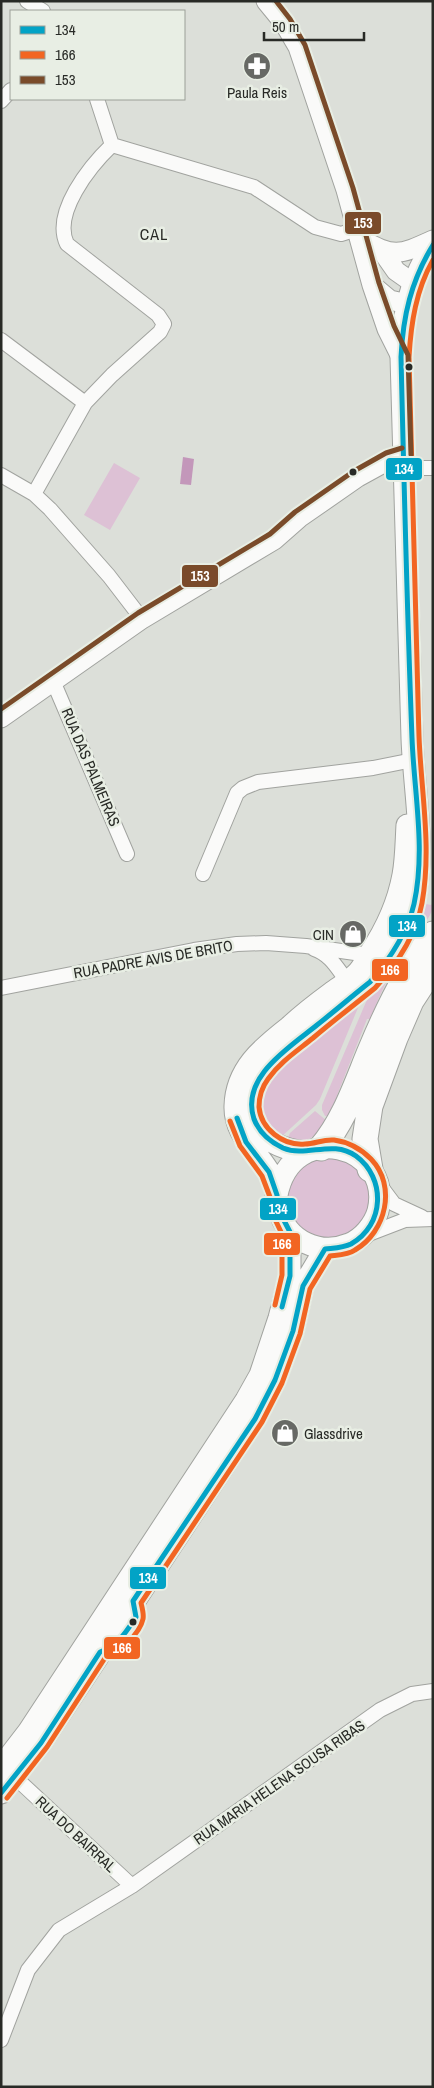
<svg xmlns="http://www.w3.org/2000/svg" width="434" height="2088" font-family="'Archivo Narrow',sans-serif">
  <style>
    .green { fill: #ddc1d5 }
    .water { fill: #c397ba }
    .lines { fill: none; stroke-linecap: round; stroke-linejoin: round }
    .street-casing { stroke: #a1a39f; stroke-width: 16 }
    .secondary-casing { stroke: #a1a39f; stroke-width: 21 }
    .primary-casing { stroke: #a1a39f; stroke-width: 23 }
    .highway-casing { stroke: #a1a39f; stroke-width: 27 }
    .street { stroke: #fafaf9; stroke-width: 14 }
    .secondary { stroke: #fafaf9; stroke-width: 19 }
    .primary { stroke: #fafaf9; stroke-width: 21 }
    .highway { stroke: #fafaf9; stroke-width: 25 }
    .bus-1-casing { stroke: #e8eee4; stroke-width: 9 }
    .bus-2-casing { stroke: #e8eee4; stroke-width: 9 }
    .bus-3-casing { stroke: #e8eee4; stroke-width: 9 }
    .bus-1 { stroke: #02a3c6; stroke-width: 5 }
    .bus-2 { stroke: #f26522; stroke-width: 5 }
    .bus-3 { stroke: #7a4b2a; stroke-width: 5 }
    .bus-dot { fill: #282a26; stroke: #e8eee4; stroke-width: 2 }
    .labels { text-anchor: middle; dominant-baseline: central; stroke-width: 5; stroke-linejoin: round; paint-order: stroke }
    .poi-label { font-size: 15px; fill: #282a26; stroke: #e8eee4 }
    .street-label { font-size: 15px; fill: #282a26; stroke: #e8eee4 }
    .neighbourhood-label { font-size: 16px; letter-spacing: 1px; fill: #282a26; stroke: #e8eee4 }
    .line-badge { stroke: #e8eee4; stroke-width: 2 }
    .badge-label { font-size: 14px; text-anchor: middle; font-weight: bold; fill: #fff }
  </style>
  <rect width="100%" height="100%" fill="#dcdfd9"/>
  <path class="green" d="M 114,463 L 140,478 L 110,530 L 84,515 Z
    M 421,903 L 431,905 L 433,903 C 433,916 424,923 416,933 C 396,958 382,990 370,1019 L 367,1019 L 329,1116 L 325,1116 L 322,1110 L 322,1105 L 366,1002 Z
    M 360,1003 L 320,1099 L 316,1105 L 280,1138 L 262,1120 L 260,1113 L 263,1087 L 288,1061 Z
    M 315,1111 L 327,1121 C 314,1139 310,1142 287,1140 L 290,1133 Z
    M288 1198a41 41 0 1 1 82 0a41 41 0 1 1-82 0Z"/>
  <path class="water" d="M 183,457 L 194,459 L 191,485 L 180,484 Z"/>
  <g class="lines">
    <g class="street-casing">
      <path id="street" d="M 27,1 L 43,11
        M 97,99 L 112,145 L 254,187 L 315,227 L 341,234 L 357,229
        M 1,101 L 11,90
        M 1,340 L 85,403
        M 404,468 L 433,468
        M 1,475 L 34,494 L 50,509 L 109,576 L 142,619
        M 34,494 L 85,403 L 112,375 L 160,332 L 164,324 L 158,315 L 67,244 C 52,213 90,166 112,145
        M 53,681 L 127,854
        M 203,874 L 237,793 L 243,788 L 258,782 L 373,768 L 413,760
        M 314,949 C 331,955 337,968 347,981
        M 1,988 L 194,950 L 237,944 L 266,943 L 306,946 L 369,955
        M 379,1184 L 394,1204 L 422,1217
        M 366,1235 L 405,1220 L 433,1219
        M 19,1781 L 132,1886
        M 1,2040 L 28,1970 L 59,1930 L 132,1886 L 380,1710 L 412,1694 L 433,1691"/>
    </g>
    <g class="secondary-casing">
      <path id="secondary" d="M 266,1 L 284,23 L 298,47 L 346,190 L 372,285 L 387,329 L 401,357
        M 360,239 C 394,257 398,256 433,240
        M 382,251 L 396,271 L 413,283
        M 372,285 L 390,300 L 407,304
        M 1,718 L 142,619 L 274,540 L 299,518 L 358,477 L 389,460 L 404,455"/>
    </g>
    <g class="primary-casing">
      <path id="primary" d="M 306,1152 C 286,1150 265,1144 256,1124 C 251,1114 250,1101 253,1090 C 263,1059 342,1005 370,982 C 390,960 408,933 414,903 C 426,849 414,793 412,738 C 409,611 404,484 401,357 C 403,313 409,282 433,245
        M 277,1195 C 292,1117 394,1145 378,1211 C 374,1225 362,1239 349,1244 C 320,1256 287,1241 279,1210 C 275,1196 277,1185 268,1170 C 255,1149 234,1133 235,1106 C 236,1069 262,1048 289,1027 C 302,1015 316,1004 331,993 C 339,987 348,982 355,975 C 362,969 366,960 370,953 C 386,929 398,902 403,875 C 406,859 406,841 407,825
        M 1,1767 L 28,1732 L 246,1400 L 260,1375 L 279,1318 L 290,1276 L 290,1232
        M 1,1793 L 41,1743 L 255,1419 L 275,1380 L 293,1331 L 303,1286 L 325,1249"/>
    </g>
    <g class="highway-casing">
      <path id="highway" d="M 321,1148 C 345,1120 357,1082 371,1049 C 388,1008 407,970 433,934
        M 370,1169 L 365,1139 L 370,1106 L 395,1038 L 411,1001 L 433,967"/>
    </g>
    <use href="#street" class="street"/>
    <use href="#secondary" class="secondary"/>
    <use href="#primary" class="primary"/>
    <use href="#highway" class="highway"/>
    <g class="bus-1-casing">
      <path id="bus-1" d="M 237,1118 L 246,1142 L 269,1172 L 277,1195 L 278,1209 L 290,1232 L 290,1276 L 282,1307
        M 1,1793 L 41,1743 L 100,1652 C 118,1646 126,1632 136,1617 L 133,1601 L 255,1419 L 275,1380 L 293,1331 L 303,1286 L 325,1249 C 333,1248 343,1248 351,1244 C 385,1225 386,1178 356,1156 C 332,1139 307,1158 283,1148 C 270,1142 259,1132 254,1119 C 240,1077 290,1047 317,1025 C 335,1011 352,996 370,982 C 390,959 407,934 414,904 C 426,849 414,793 412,738 C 407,611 404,484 401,357 C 403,316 411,281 433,245"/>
    </g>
    <g class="bus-2-casing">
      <path id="bus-2" d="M 230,1121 L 240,1146 L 262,1176 L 270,1197 L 271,1211 L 282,1234 L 282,1275 L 275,1305
        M 7,1798 L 47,1747 L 105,1658 C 119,1654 140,1633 143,1619 C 144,1614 142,1607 141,1603 L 262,1422 L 282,1383 L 300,1334 L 310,1289 L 330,1256 C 338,1255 348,1255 355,1250 C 386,1232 397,1186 371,1159 C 361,1149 349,1142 334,1140 C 323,1139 315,1144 305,1144 C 283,1146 261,1129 259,1107 C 259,1097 262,1087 268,1079 C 280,1062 297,1051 313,1038 C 333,1021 354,1005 375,988 C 397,964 416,935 422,903 C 432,847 421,792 419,736 C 415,610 412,484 409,357 C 411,323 416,290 433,260"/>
    </g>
    <g class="bus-3-casing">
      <path id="bus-3" d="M 276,1 L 290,19 L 305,45 L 353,188 L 379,283 L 394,326 L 408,355 L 411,455
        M 1,709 L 138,613 L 270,534 L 295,512 L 354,471 L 386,453 L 402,448"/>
    </g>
    <use href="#bus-1" class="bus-1"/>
    <use href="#bus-2" class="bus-2"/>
    <use href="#bus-3" class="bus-3"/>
  </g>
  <defs>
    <g id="pharmacy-disc" transform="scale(1.4375)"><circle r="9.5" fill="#676965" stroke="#e8eee4"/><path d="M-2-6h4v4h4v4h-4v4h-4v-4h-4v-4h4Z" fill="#fff"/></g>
    <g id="shop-disc" transform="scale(1.4375)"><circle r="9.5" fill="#676965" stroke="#e8eee4"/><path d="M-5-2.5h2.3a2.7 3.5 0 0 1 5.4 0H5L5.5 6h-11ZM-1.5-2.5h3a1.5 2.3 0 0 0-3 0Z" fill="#fff"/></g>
  </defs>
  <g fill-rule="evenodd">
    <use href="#pharmacy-disc" x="257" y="66"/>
    <use href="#shop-disc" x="353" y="934"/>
    <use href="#shop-disc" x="285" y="1433"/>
  </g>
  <g class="bus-dot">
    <circle cx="409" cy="367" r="4.5"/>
    <circle cx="353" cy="472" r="4.5"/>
    <circle cx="133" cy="1622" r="4.5"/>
  </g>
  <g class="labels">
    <g class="poi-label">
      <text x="257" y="92">Paula Reis</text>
      <text x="334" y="934" text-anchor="end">CIN</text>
      <text x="304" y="1433" text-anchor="start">Glassdrive</text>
    </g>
    <g class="street-label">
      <text transform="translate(91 767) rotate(67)">RUA DAS PALMEIRAS</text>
      <text transform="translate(153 959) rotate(-10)">RUA PADRE AVIS DE BRITO</text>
      <text transform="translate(279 1782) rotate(-35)">RUA MARIA HELENA SOUSA RIBAS</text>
      <text transform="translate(76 1834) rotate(43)">RUA DO BAIRRAL</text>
    </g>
    <g class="neighbourhood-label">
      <text x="154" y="234">CAL</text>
    </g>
  </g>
  <g class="line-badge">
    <rect x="344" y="211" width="38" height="24" rx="5" fill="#7a4b2a"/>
    <rect x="385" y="457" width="38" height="24" rx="5" fill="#02a3c6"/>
    <rect x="181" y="564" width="38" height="24" rx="5" fill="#7a4b2a"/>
    <rect x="388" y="914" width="38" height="24" rx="5" fill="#02a3c6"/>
    <rect x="371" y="958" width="38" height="24" rx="5" fill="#f26522"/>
    <rect x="259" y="1197" width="38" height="24" rx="5" fill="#02a3c6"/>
    <rect x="263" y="1232" width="38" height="24" rx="5" fill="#f26522"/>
    <rect x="129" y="1566" width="38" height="24" rx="5" fill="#02a3c6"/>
    <rect x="103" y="1636" width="38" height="24" rx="5" fill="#f26522"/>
  </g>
  <g class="badge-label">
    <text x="363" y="228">153</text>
    <text x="404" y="474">134</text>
    <text x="200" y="581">153</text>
    <text x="407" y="931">134</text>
    <text x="390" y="975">166</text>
    <text x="278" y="1214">134</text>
    <text x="282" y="1249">166</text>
    <text x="148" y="1583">134</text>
    <text x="122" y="1653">166</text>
  </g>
  <rect width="434" height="2088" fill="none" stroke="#282a26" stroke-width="5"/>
  <rect x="10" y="10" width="175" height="90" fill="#e8eee4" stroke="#9ba098"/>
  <rect x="20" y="26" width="25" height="8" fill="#02a3c6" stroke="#9ba098"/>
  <text x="55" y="35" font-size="15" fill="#282a26">134</text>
  <rect x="20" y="51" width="25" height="8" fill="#f26522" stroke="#9ba098"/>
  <text x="55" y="60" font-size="15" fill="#282a26">166</text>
  <rect x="20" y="76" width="25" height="8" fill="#7a4b2a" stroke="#9ba098"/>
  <text x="55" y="85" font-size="15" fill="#282a26">153</text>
  <path d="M264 32v8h100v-8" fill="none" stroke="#282a26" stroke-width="2.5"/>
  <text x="272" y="32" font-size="15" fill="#282a26" stroke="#e8eee4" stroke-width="4" paint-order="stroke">50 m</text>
</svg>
